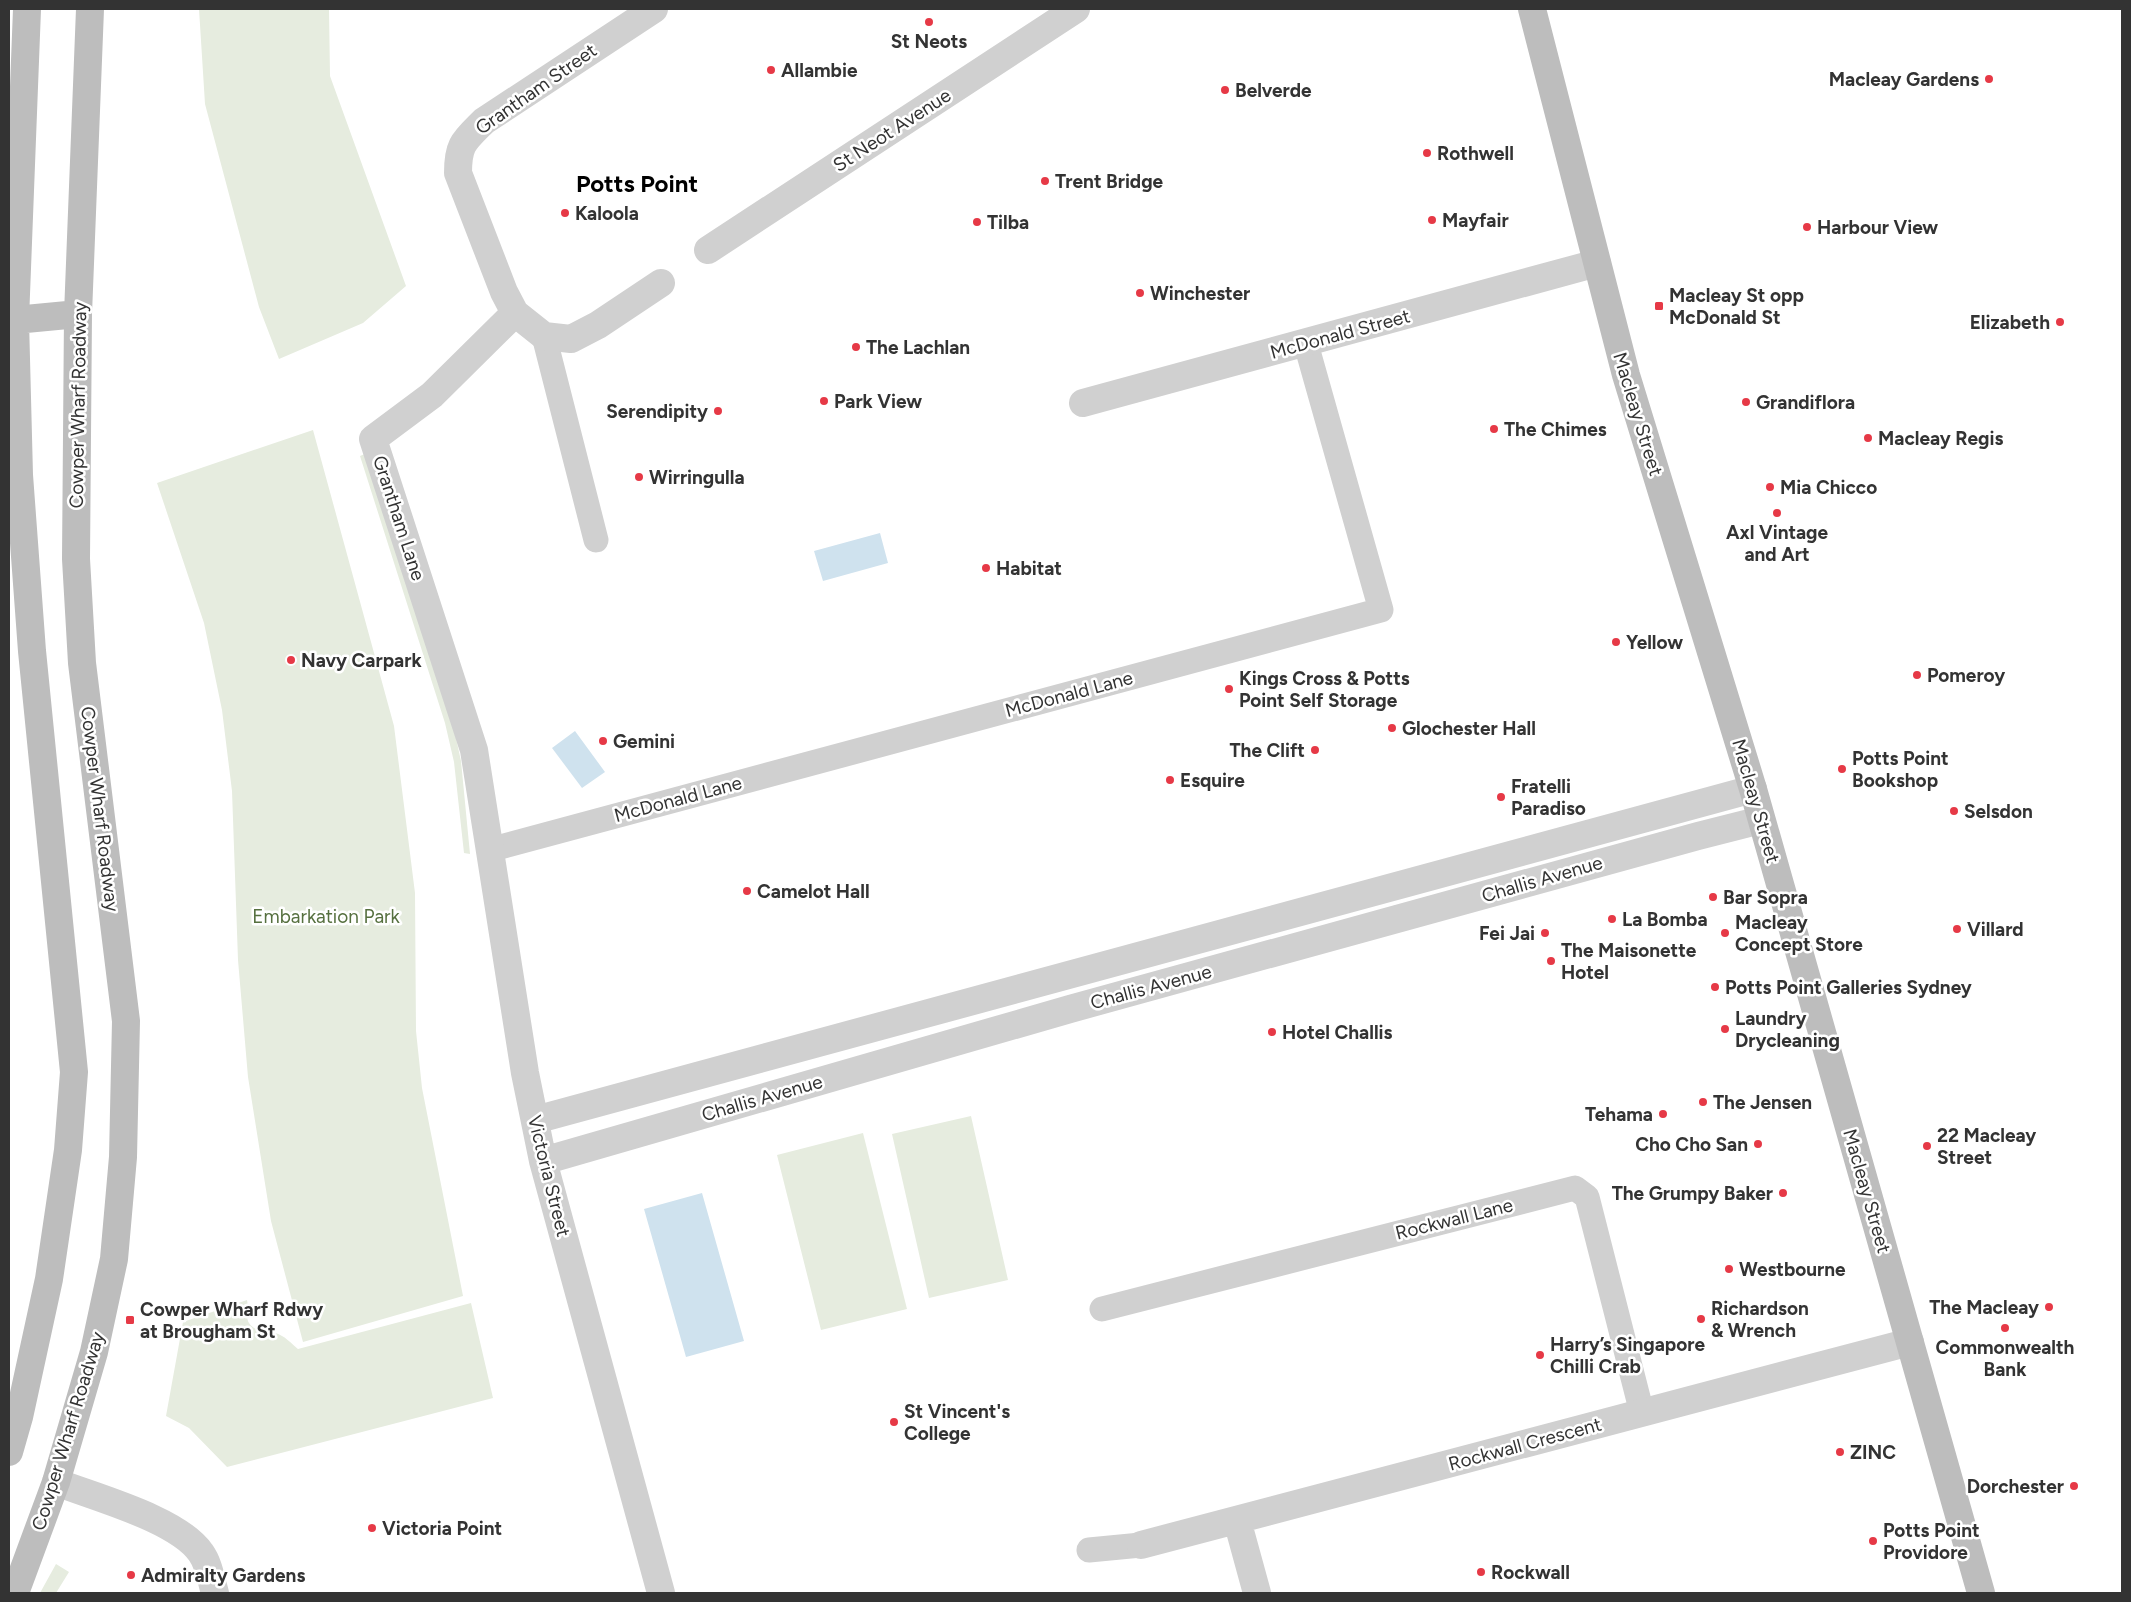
<svg xmlns="http://www.w3.org/2000/svg" width="2131" height="1602" font-family="Figtree,sans-serif">
  <style>
    .green { fill: #e6ecdf }
    .water { fill: #cfe2ee }
    .lines { fill: none; stroke-linecap: round; stroke-linejoin: round }
    .lane { stroke: #d0d0d0; stroke-width: 25 }
    .street { stroke: #d0d0d0; stroke-width: 28 }
    .secondary { stroke: #bdbdbd; stroke-width: 28 }
    .poi-dot { fill: #e63946; stroke: #fff; stroke-width: 2 }
    .labels { text-anchor: middle; dominant-baseline: central; stroke-width: 5; stroke-linejoin: round; paint-order: stroke }
    .poi-label { font-size: 19px; font-weight: bold; fill: #333; stroke: #fff; text-anchor: start }
    .street-label { font-size: 19px; fill: #333; stroke: #fff }
    .park-label { font-size: 19px; fill: #56703f; stroke: #fff }
    .district-label { font-size: 24px; font-weight: bold; fill: #000; stroke: #fff }
  </style>
  <rect width="100%" height="100%" fill="#fff"/>
  <path class="green" d="M 199,9 L 329,9 L 330,76 L 406,286 L 363,323 L 279,359 L 259,307 L 205,104 Z
    M 313,430 L 394,726 L 415,893 L 416,1031 L 422,1088 L 463,1296 L 303,1342 L 271,1221 L 248,1077 L 238,960 L 232,791 L 222,710 L 204,623 L 157,483 Z
    M 367,453 L 452,720 L 461,761 L 470,854 L 464,853 L 454,762 L 445,723 L 360,456 Z
    M 971,1116 L 1008,1280 L 929,1298 L 892,1134 Z
    M 863,1133 L 907,1309 L 821,1330 L 777,1155 Z
    M 247,1300 C 249,1308 245,1316 249,1323 C 255,1332 266,1331 275,1333 C 284,1335 292,1344 298,1349 L 471,1303 L 493,1398 L 227,1467 L 189,1428 L 166,1416 L 183,1322 Z
    M 56,1564 L 69,1572 L 56,1593 L 40,1593 Z"/>
  <path class="water" d="M 880,533 L 888,563 L 823,581 L 814,551 Z
    M 575,731 L 605,772 L 582,788 L 552,748 Z
    M 702,1193 L 744,1341 L 686,1357 L 644,1209 Z"/>
  <g class="lines">
    <path class="lane" d="M 544,336 L 596,540
      M 489,850 L 1381,610 L 1306,344
      M 1102,1309 L 1575,1188 L 1587,1197 L 1642,1413
      M 1089,1550 L 1141,1545"/>
    <path class="street" d="M 654,9 L 484,121 C 464,141 458,144 458,173 L 504,292 L 515,313 L 544,336 L 571,339 L 598,325 L 661,283
      M 708,250 L 1076,9
      M 515,313 L 432,395 L 373,439 L 474,750 L 525,1073 L 543,1161 L 661,1593
      M 1083,403 L 1597,263
      M 535,1120 L 1753,789
      M 543,1161 L 1070,1009 L 1698,836 L 1761,820
      M 56,1482 C 94,1497 178,1519 201,1553 C 209,1564 211,1580 215,1593
      M 1237,1520 L 1257,1593
      M 1141,1545 L 1910,1342"/>
    <path class="secondary" d="M 1532,9 L 1626,375 L 1753,789 L 1981,1593
      M 15,320 L 78,314
      M 9,1452 L 19,1417 L 49,1279 L 68,1150 L 74,1072 L 32,651 L 19,475 L 15,320 L 27,9
      M 15,1593 L 56,1482 L 94,1352 L 114,1259 L 123,1157 L 126,1021 L 82,663 L 76,559 L 78,314 L 90,9"/>
  </g>
  <g class="poi-dot">
    <circle cx="929" cy="22" r="5"/>
    <circle cx="771" cy="70" r="5"/>
    <circle cx="1989" cy="79" r="5"/>
    <circle cx="1225" cy="90" r="5"/>
    <circle cx="1427" cy="153" r="5"/>
    <circle cx="1045" cy="181" r="5"/>
    <circle cx="565" cy="213" r="5"/>
    <circle cx="1432" cy="220" r="5"/>
    <circle cx="977" cy="222" r="5"/>
    <circle cx="1807" cy="227" r="5"/>
    <circle cx="1140" cy="293" r="5"/>
    <rect x="1654" y="301" width="10" height="10" rx="2.5"/>
    <circle cx="2060" cy="322" r="5"/>
    <circle cx="856" cy="347" r="5"/>
    <circle cx="824" cy="401" r="5"/>
    <circle cx="1746" cy="402" r="5"/>
    <circle cx="718" cy="411" r="5"/>
    <circle cx="1494" cy="429" r="5"/>
    <circle cx="1868" cy="438" r="5"/>
    <circle cx="639" cy="477" r="5"/>
    <circle cx="1770" cy="487" r="5"/>
    <circle cx="1777" cy="513" r="5"/>
    <circle cx="986" cy="568" r="5"/>
    <circle cx="1616" cy="642" r="5"/>
    <circle cx="291" cy="660" r="5"/>
    <circle cx="1917" cy="675" r="5"/>
    <circle cx="1229" cy="689" r="5"/>
    <circle cx="1392" cy="728" r="5"/>
    <circle cx="603" cy="741" r="5"/>
    <circle cx="1315" cy="750" r="5"/>
    <circle cx="1842" cy="769" r="5"/>
    <circle cx="1170" cy="780" r="5"/>
    <circle cx="1501" cy="797" r="5"/>
    <circle cx="1954" cy="811" r="5"/>
    <circle cx="747" cy="891" r="5"/>
    <circle cx="1713" cy="897" r="5"/>
    <circle cx="1612" cy="919" r="5"/>
    <circle cx="1957" cy="929" r="5"/>
    <circle cx="1545" cy="933" r="5"/>
    <circle cx="1725" cy="933" r="5"/>
    <circle cx="1551" cy="961" r="5"/>
    <circle cx="1715" cy="987" r="5"/>
    <circle cx="1725" cy="1029" r="5"/>
    <circle cx="1272" cy="1032" r="5"/>
    <circle cx="1703" cy="1102" r="5"/>
    <circle cx="1663" cy="1114" r="5"/>
    <circle cx="1758" cy="1144" r="5"/>
    <circle cx="1927" cy="1146" r="5"/>
    <circle cx="1783" cy="1193" r="5"/>
    <circle cx="1729" cy="1269" r="5"/>
    <circle cx="2049" cy="1307" r="5"/>
    <circle cx="1701" cy="1319" r="5"/>
    <rect x="125" y="1315" width="10" height="10" rx="2.5"/>
    <circle cx="2005" cy="1328" r="5"/>
    <circle cx="1540" cy="1355" r="5"/>
    <circle cx="894" cy="1422" r="5"/>
    <circle cx="1840" cy="1452" r="5"/>
    <circle cx="2074" cy="1486" r="5"/>
    <circle cx="372" cy="1528" r="5"/>
    <circle cx="1873" cy="1541" r="5"/>
    <circle cx="1481" cy="1572" r="5"/>
    <circle cx="131" cy="1575" r="5"/>
  </g>
  <g class="labels">
    <g class="poi-label">
      <text x="929" y="41" text-anchor="middle">St Neots</text>
      <text x="781" y="70">Allambie</text>
      <text x="1979" y="79" text-anchor="end">Macleay Gardens</text>
      <text x="1235" y="90">Belverde</text>
      <text x="1437" y="153">Rothwell</text>
      <text x="1055" y="181">Trent Bridge</text>
      <text x="575" y="213">Kaloola</text>
      <text x="1442" y="220">Mayfair</text>
      <text x="987" y="222">Tilba</text>
      <text x="1817" y="227">Harbour View</text>
      <text x="1150" y="293">Winchester</text>
      <text x="1669" y="295">Macleay St opp<tspan x="1669" dy="22">McDonald St</tspan></text>
      <text x="2050" y="322" text-anchor="end">Elizabeth</text>
      <text x="866" y="347">The Lachlan</text>
      <text x="834" y="401">Park View</text>
      <text x="1756" y="402">Grandiflora</text>
      <text x="708" y="411" text-anchor="end">Serendipity</text>
      <text x="1504" y="429">The Chimes</text>
      <text x="1878" y="438">Macleay Regis</text>
      <text x="649" y="477">Wirringulla</text>
      <text x="1780" y="487">Mia Chicco</text>
      <text x="1777" y="532" text-anchor="middle">Axl Vintage<tspan x="1777" dy="22">and Art</tspan></text>
      <text x="996" y="568">Habitat</text>
      <text x="1626" y="642">Yellow</text>
      <text x="301" y="660">Navy Carpark</text>
      <text x="1927" y="675">Pomeroy</text>
      <text x="1239" y="678">Kings Cross &amp; Potts<tspan x="1239" dy="22">Point Self Storage</tspan></text>
      <text x="1402" y="728">Glochester Hall</text>
      <text x="613" y="741">Gemini</text>
      <text x="1305" y="750" text-anchor="end">The Clift</text>
      <text x="1852" y="758">Potts Point<tspan x="1852" dy="22">Bookshop</tspan></text>
      <text x="1180" y="780">Esquire</text>
      <text x="1511" y="786">Fratelli<tspan x="1511" dy="22">Paradiso</tspan></text>
      <text x="1964" y="811">Selsdon</text>
      <text x="757" y="891">Camelot Hall</text>
      <text x="1723" y="897">Bar Sopra</text>
      <text x="1622" y="919">La Bomba</text>
      <text x="1735" y="922">Macleay<tspan x="1735" dy="22">Concept Store</tspan></text>
      <text x="1967" y="929">Villard</text>
      <text x="1535" y="933" text-anchor="end">Fei Jai</text>
      <text x="1561" y="950">The Maisonette<tspan x="1561" dy="22">Hotel</tspan></text>
      <text x="1725" y="987">Potts Point Galleries Sydney</text>
      <text x="1735" y="1018">Laundry<tspan x="1735" dy="22">Drycleaning</tspan></text>
      <text x="1282" y="1032">Hotel Challis</text>
      <text x="1713" y="1102">The Jensen</text>
      <text x="1653" y="1114" text-anchor="end">Tehama</text>
      <text x="1937" y="1135">22 Macleay<tspan x="1937" dy="22">Street</tspan></text>
      <text x="1748" y="1144" text-anchor="end">Cho Cho San</text>
      <text x="1773" y="1193" text-anchor="end">The Grumpy Baker</text>
      <text x="1739" y="1269">Westbourne</text>
      <text x="2039" y="1307" text-anchor="end">The Macleay</text>
      <text x="1711" y="1308">Richardson<tspan x="1711" dy="22">&amp; Wrench</tspan></text>
      <text x="140" y="1309">Cowper Wharf Rdwy<tspan x="140" dy="22">at Brougham St</tspan></text>
      <text x="1550" y="1344">Harry’s Singapore<tspan x="1550" dy="22">Chilli Crab</tspan></text>
      <text x="2005" y="1347" text-anchor="middle">Commonwealth<tspan x="2005" dy="22">Bank</tspan></text>
      <text x="904" y="1411">St Vincent's<tspan x="904" dy="22">College</tspan></text>
      <text x="1850" y="1452">ZINC</text>
      <text x="2064" y="1486" text-anchor="end">Dorchester</text>
      <text x="382" y="1528">Victoria Point</text>
      <text x="1883" y="1530">Potts Point<tspan x="1883" dy="22">Providore</tspan></text>
      <text x="1491" y="1572">Rockwall</text>
      <text x="141" y="1575">Admiralty Gardens</text>
    </g>
    <g class="street-label">
      <text transform="translate(536 89) rotate(-35)">Grantham Street</text>
      <text transform="translate(892 130) rotate(-33)">St Neot Avenue</text>
      <text transform="translate(1340 334) rotate(-15)">McDonald Street</text>
      <text transform="translate(78 405) rotate(-89)">Cowper Wharf Roadway</text>
      <text transform="translate(1638 414) rotate(73)">Macleay Street</text>
      <text transform="translate(399 518) rotate(72)">Grantham Lane</text>
      <text transform="translate(1069 694) rotate(-15)">McDonald Lane</text>
      <text transform="translate(678 799) rotate(-15)">McDonald Lane</text>
      <text transform="translate(1756 801) rotate(74)">Macleay Street</text>
      <text transform="translate(100 809) rotate(83)">Cowper Wharf Roadway</text>
      <text transform="translate(1542 879) rotate(-16)">Challis Avenue</text>
      <text transform="translate(1151 987) rotate(-15)">Challis Avenue</text>
      <text transform="translate(762 1098) rotate(-16)">Challis Avenue</text>
      <text transform="translate(549 1176) rotate(76)">Victoria Street</text>
      <text transform="translate(1867 1191) rotate(74)">Macleay Street</text>
      <text transform="translate(1454 1219) rotate(-14)">Rockwall Lane</text>
      <text transform="translate(68 1431) rotate(-73)">Cowper Wharf Roadway</text>
      <text transform="translate(1525 1444) rotate(-15)">Rockwall Crescent</text>
    </g>
    <g class="park-label">
      <text x="326" y="916">Embarkation Park</text>
    </g>
    <g class="district-label">
      <text x="637" y="183">Potts Point</text>
    </g>
  </g>
  <rect width="2131" height="1602" fill="none" stroke="#333333" stroke-width="20"/>
</svg>
